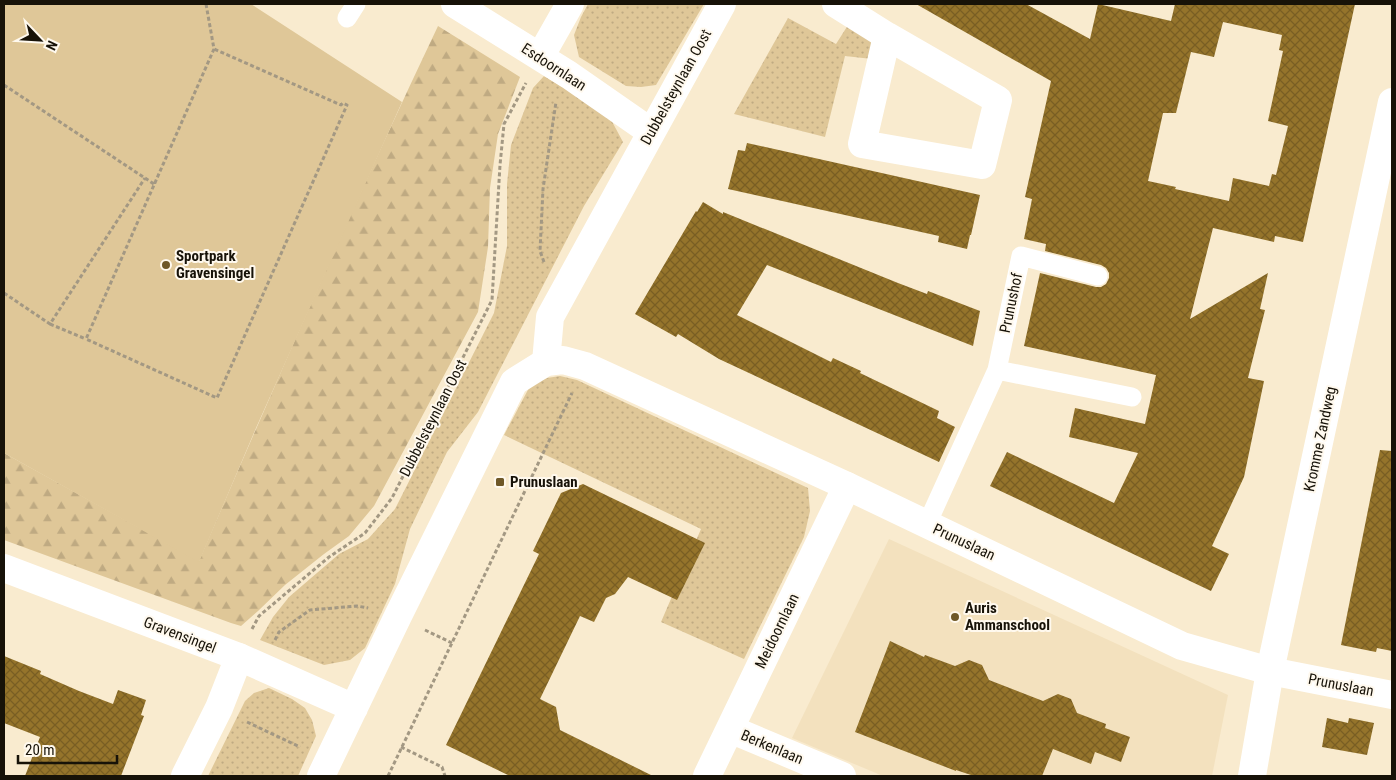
<svg xmlns="http://www.w3.org/2000/svg" width="1396" height="780" font-family="'Roboto Condensed',sans-serif">
  <style>
    .built { fill: #f3e1be }
    .grass { fill: url(#grass-dots) }
    .forest { fill: url(#forest-firs) }
    .green { fill: #dfc798 }
    .building { fill: url(#building-cross-hatch); fill-rule: evenodd }
    .lines { fill: none; stroke-linecap: round; stroke-linejoin: round }
    .path { stroke: #a39883; stroke-width: 3; stroke-dasharray: 4 2.5; stroke-linecap: butt }
    .service { stroke: #fff; stroke-width: 19 }
    .minor { stroke: #fff; stroke-width: 28 }
    .tertiary { stroke: #fff; stroke-width: 28 }
    .poi-dot { fill: #6f5828; stroke: #fff9ee; stroke-width: 2 }
    .labels { text-anchor: middle; dominant-baseline: central; stroke-width: 4; stroke-linejoin: round; paint-order: stroke }
    .street-label { font-size: 15px; fill: #171208; stroke: #fff9ee }
    .poi-label { font-size: 15px; font-weight: bold; fill: #171208; stroke: #fff9ee; text-anchor: start }
  </style>
  <defs>
    <pattern id="grass-dots" width="8" height="8" patternUnits="userSpaceOnUse" patternTransform="scale(1.25)"><rect width="8" height="8" fill="#dfc798"/><path d="M2 2h.1M6 6h.1" fill="none" stroke="#bfaa82" stroke-width="1.8" stroke-linecap="round"/></pattern>
    <pattern id="forest-firs" width="22" height="20" patternUnits="userSpaceOnUse" patternTransform="scale(1.25)"><rect width="22" height="20" fill="#dfc798"/><path d="M5 1l3.5 6h-7zM16 11l3.5 6h-7z" fill="#bfaa82"/></pattern>
    <pattern id="building-cross-hatch" width="8" height="8" patternUnits="userSpaceOnUse" patternTransform="scale(1.25)"><rect width="8" height="8" fill="#95742b"/><path d="M0 0l8 8M0 8l8-8" fill="none" stroke="#795e23"/></pattern>
  </defs>
  <rect width="100%" height="100%" fill="#f9ebcf"/>
  <path class="built" d="M 889,539 L 1228,695 L 1212,776 L 883,776 L 792,738 Z"/>
  <path class="grass" d="M 588,4 L 704,4 L 656,85 L 641,87 L 626,86 L 579,57 L 574,35 L 581,17 Z
    M 788,18 L 836,44 L 850,22 L 875,43 L 872,59 L 845,56 L 825,137 L 734,114 Z
    M 544,76 L 608,114 L 623,142 L 584,206 L 478,412 L 447,452 L 410,529 L 395,584 L 365,648 L 350,660 L 324,665 L 260,640 L 273,617 L 289,597 L 339,554 L 368,539 L 395,509 L 494,313 L 507,246 L 507,184 L 511,145 L 533,88 Z
    M 560,376 L 577,380 L 808,488 L 810,511 L 804,537 L 744,659 L 661,622 L 701,529 L 504,435 L 530,386 L 547,378 Z
    M 269,688 L 292,699 L 305,708 L 312,720 L 316,736 L 298,776 L 208,776 L 245,701 L 254,693 Z"/>
  <path class="forest" d="M 438,26 L 520,77 L 498,134 L 490,188 L 488,247 L 478,312 L 374,506 L 349,536 L 324,554 L 285,585 L 258,611 L 241,626 L 231,623 L 4,540 L 4,453 L 199,561 C 276,382 354,203 438,26 Z"/>
  <path class="green" d="M 4,4 L 251,4 L 402,102 L 256,428 L 199,562 L 4,453 Z"/>
  <path class="building" d="M 916,4 L 1026,4 L 1090,39 L 1098,4 L 1171,21 L 1175,4 L 1355,4 L 1303,242 L 1275,236 L 1274,242 L 1213,228 L 1190,319 L 1268,273 L 1260,309 L 1265,310 L 1248,378 L 1264,381 L 1244,477 L 1212,546 L 1229,554 L 1211,591 L 990,486 L 1007,452 L 1114,503 L 1138,453 L 1069,437 L 1075,408 L 1145,424 L 1156,375 L 1024,346 L 1040,273 L 1096,287 L 1101,287 L 1106,284 L 1109,278 L 1109,273 L 1106,268 L 1101,265 L 1045,251 L 1046,244 L 1024,239 L 1032,199 L 1025,197 L 1051,81 ZM 1223,22 L 1282,35 L 1279,50 L 1283,51 L 1268,121 L 1288,126 L 1276,175 L 1272,174 L 1269,186 L 1233,178 L 1229,201 L 1175,189 L 1176,187 L 1148,181 L 1163,113 L 1176,113 L 1191,52 L 1214,57 Z
    M 747,143 L 980,195 L 971,235 L 970,235 L 967,249 L 938,242 L 939,236 L 728,189 L 738,150 L 745,151 Z
    M 703,202 L 723,214 L 723,212 L 898,283 L 927,294 L 928,291 L 980,311 L 973,346 L 767,265 L 737,315 L 831,362 L 833,358 L 861,371 L 860,373 L 939,411 L 937,418 L 955,427 L 939,462 L 719,359 L 678,334 L 676,337 L 635,314 L 696,211 L 697,212 Z
    M 1380,450 L 1392,451 L 1392,651 L 1377,648 L 1376,652 L 1341,645 Z
    M 583,484 L 705,543 L 677,600 L 628,577 L 615,594 L 606,598 L 594,622 L 580,616 L 540,699 L 556,707 L 560,730 L 653,776 L 510,776 L 446,745 L 539,554 L 533,551 L 561,493 Z
    M 890,641 L 924,657 L 925,655 L 955,666 L 969,660 L 982,665 L 989,680 L 1043,701 L 1058,694 L 1071,699 L 1077,713 L 1106,724 L 1105,728 L 1130,737 L 1121,762 L 1095,752 L 1091,764 L 1053,749 L 1042,776 L 974,776 L 956,770 L 956,771 L 855,732 Z
    M 4,656 L 41,671 L 40,674 L 79,691 L 113,704 L 118,690 L 146,700 L 141,715 L 144,716 L 121,776 L 25,776 L 40,737 L 4,723 Z
    M 1327,718 L 1348,723 L 1349,718 L 1374,723 L 1367,755 L 1322,747 Z"/>
  <g class="lines">
    <path class="path" d="M 206,4 L 214,49 L 86,339 L 217,398 L 347,105 L 343,103 L 341,105 L 214,49
      M 4,85 L 154,184
      M 544,262 L 540,251 L 543,189 L 556,102
      M 4,293 L 50,324 L 145,178
      M 50,324 L 86,339
      M 252,629 L 259,616 L 329,557 L 365,533 L 392,498 L 492,300 L 500,165 L 504,124 L 526,83
      M 425,630 L 452,643
      M 275,640 L 279,632 L 310,610 L 357,606 L 368,608
      M 247,722 L 300,747
      M 401,747 L 442,767 L 445,776
      M 388,776 L 572,393"/>
    <path class="service" d="M 347,18 L 356,4
      M 997,370 L 1021,256 L 1098,276
      M 927,524 L 997,370 L 1132,397"/>
    <path class="minor" d="M 455,4 L 569,75 L 651,132
      M 836,4 L 887,36 L 998,100 L 982,165 L 862,144 L 887,36
      M 540,57 L 570,4
      M 546,362 L 550,317 L 722,4
      M 730,729 L 842,776
      M 185,776 L 219,708 L 239,657
      M 707,776 L 847,486
      M 1252,776 L 1270,671 L 1392,102"/>
    <path class="tertiary" d="M 4,568 L 239,657 L 354,708
      M 321,776 L 398,616 L 514,382 L 546,362 L 563,360 L 585,366 L 847,486 L 1182,646 L 1270,671 L 1392,695"/>
  </g>
  <g class="poi-dot">
    <circle cx="166" cy="265" r="5"/>
    <rect x="495" y="477" width="10" height="10" rx="2.5"/>
    <circle cx="955" cy="617" r="5"/>
  </g>
  <g class="labels">
    <g class="street-label">
      <text transform="translate(554 67) rotate(33)">Esdoornlaan</text>
      <text transform="translate(676 87) rotate(-61)">Dubbelsteynlaan Oost</text>
      <text transform="translate(1011 303) rotate(-78)">Prunushof</text>
      <text transform="translate(433 418) rotate(-63)">Dubbelsteynlaan Oost</text>
      <text transform="translate(1320 439) rotate(-78)">Kromme Zandweg</text>
      <text transform="translate(964 542) rotate(25)">Prunuslaan</text>
      <text transform="translate(777 631) rotate(-64)">Meidoornlaan</text>
      <text transform="translate(180 635) rotate(21)">Gravensingel</text>
      <text transform="translate(1341 685) rotate(11)">Prunuslaan</text>
      <text transform="translate(772 747) rotate(23)">Berkenlaan</text>
    </g>
    <g class="poi-label">
      <text x="176" y="256">Sportpark<tspan x="176" dy="17">Gravensingel</tspan></text>
      <text x="510" y="482">Prunuslaan</text>
      <text x="965" y="608">Auris<tspan x="965" dy="17">Ammanschool</tspan></text>
    </g>
  </g>
  <rect width="1396" height="780" fill="none" stroke="#171208" stroke-width="10"/>
  <g transform="translate(40 40) rotate(115)" stroke="#fff9ee" stroke-width="4" paint-order="stroke">
  <path d="M0-4L9 19L0 12L-9 19Z" fill="#171208"/>
  <text y="-8" font-size="14" font-weight="bold" text-anchor="middle" fill="#171208">N</text>
  </g>
  <path d="M18 755v8h99v-8" fill="none" stroke="#171208" stroke-width="2.5"/>
  <text x="25" y="755" font-size="15" fill="#171208" stroke="#fff9ee" stroke-width="4" paint-order="stroke">20 m</text>
</svg>
